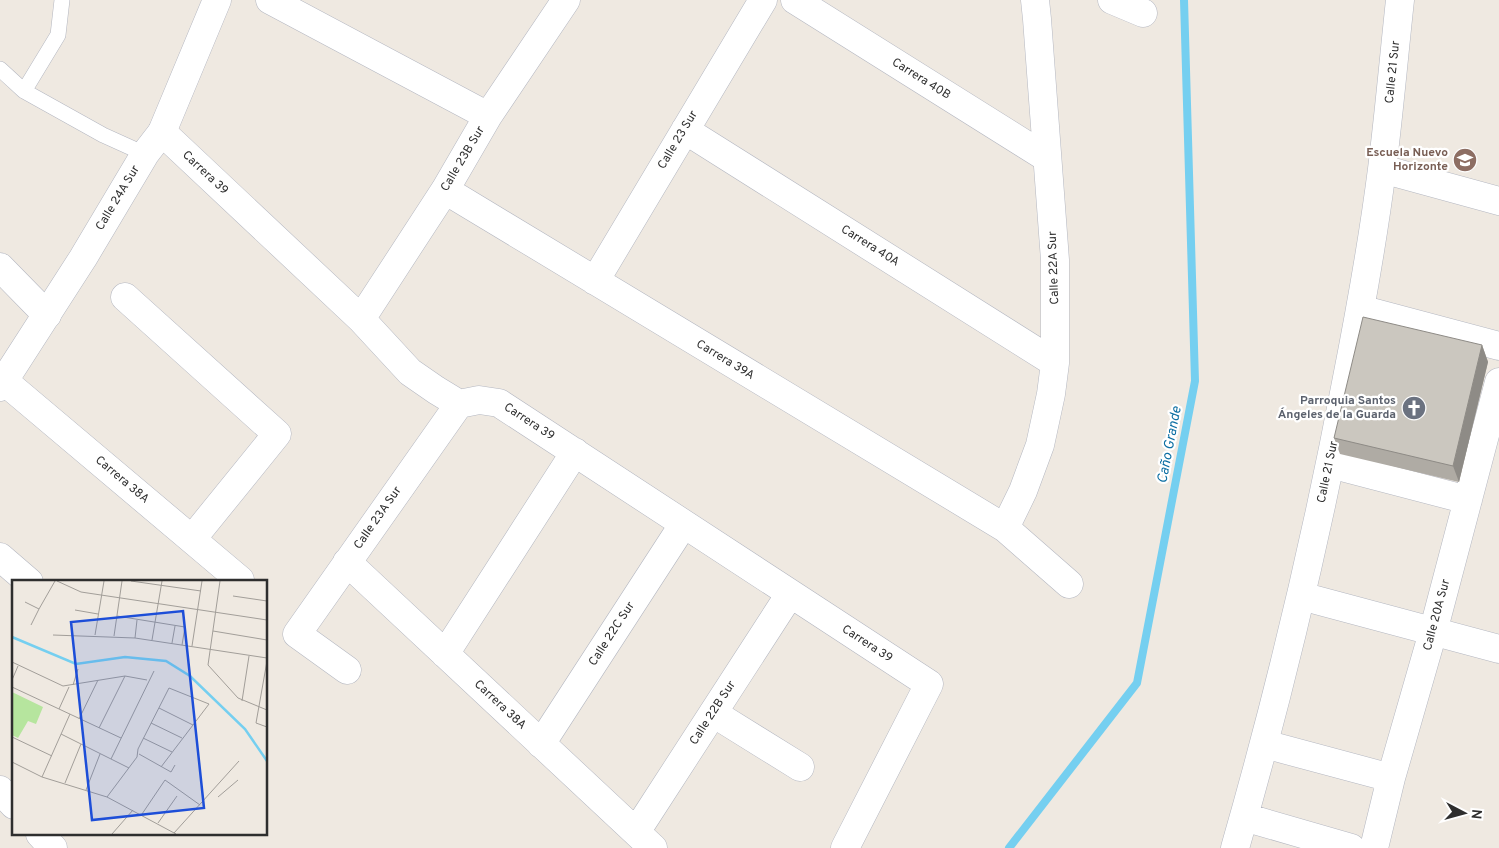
<svg xmlns="http://www.w3.org/2000/svg" width="1499" height="848" font-family="Overpass,sans-serif">
  <style>
    .lines { fill: none; stroke-linecap: round; stroke-linejoin: round }
    .stream { stroke: #75cff0; stroke-width: 8 }
    .lane-casing { stroke: #b4b7c1; stroke-width: 16 }
    .street-casing { stroke: #b4b7c1; stroke-width: 29 }
    .secondary-casing { stroke: #b4b7c1; stroke-width: 29 }
    .lane { stroke: #fff; stroke-width: 15 }
    .street { stroke: #fff; stroke-width: 28 }
    .secondary { stroke: #fff; stroke-width: 28 }
    .wall { fill: #afaba4 }
    .shaded-wall { fill: #8e8b86 }
    .building { fill: #cbc7bf; stroke: #8e8b86 }
    .labels { text-anchor: middle; dominant-baseline: central; stroke-width: 4.5; stroke-linejoin: round; paint-order: stroke }
    .street-label { font-size: 12px; fill: #2e2e2e; stroke: #fff }
    .education-label { font-size: 12px; font-weight: bold; fill: #785e54; stroke: #fff; text-anchor: end }
    .worship-label { font-size: 12px; font-weight: bold; fill: #5b616d; stroke: #fff; text-anchor: end }
    .water-label { font-size: 14px; font-style: italic; fill: #0d6fa3; stroke: #fff }
    .inset-river { fill: none; stroke: #75cff0; stroke-width: 2.5 }
    .inset-road { fill: none; stroke: #a29e99; stroke-width: 1 }
    .view { fill: #1d4ed8; fill-opacity: 0.15; stroke: #1d4ed8; stroke-width: 2.5 }
    .inset-edge { fill: none; stroke: #2e2e2e; stroke-width: 2.5 }
  </style>
  <rect width="100%" height="100%" fill="#efe9e1"/>
  <g class="lines">
    <path class="stream" d="M 1009,848 L 1137,683 L 1195,381 L 1184,0"/>
    <g class="lane-casing">
      <path id="lane" d="M 0,69 L 24,91 L 103,135 L 145,154
        M 24,91 L 58,35 L 62,0"/>
    </g>
    <g class="street-casing">
      <path id="street" d="M 270,0 L 488,116
        M 795,0 L 1047,158
        M 1112,0 L 1143,13
        M 685,130 L 1055,363
        M 162,132 L 361,319 L 410,372 L 436,390 L 459,404 L 479,400 L 499,403 L 929,684 L 845,848
        M 1382,169 L 1499,201
        M 445,190 L 1005,528 L 1069,584
        M 0,267 L 47,315
        M 595,281 L 763,0
        M 125,297 L 277,434 L 192,539
        M 1360,309 L 1499,346
        M 361,319 L 445,190 L 488,116 L 566,0
        M 4,381 L 240,580 L 238,582
        M 1330,464 L 1468,500
        M 1005,528 L 1023,491 L 1040,445 L 1051,394 L 1055,363 L 1055,260 L 1037,19 L 1035,0
        M 0,557 L 29,582
        M 347,562 L 653,848
        M 1301,596 L 1499,649
        M 445,654 L 575,452
        M 347,670 L 297,634 L 459,404
        M 713,713 L 800,767
        M 541,744 L 683,525
        M 1264,744 L 1391,778
        M 0,790 L 14,805
        M 1244,817 L 1351,848
        M 636,832 L 790,594
        M 40,834 L 53,848
        M 1235,848 C 1279,695 1316,540 1346,383 C 1360,312 1373,240 1382,169 C 1389,113 1394,56 1400,0
        M 1374,848 L 1391,778 L 1433,632 L 1499,382"/>
    </g>
    <g class="secondary-casing">
      <path id="secondary" d="M 0,387 L 83,258 L 145,154 L 162,132 L 217,0"/>
    </g>
    <use href="#lane" class="lane"/>
    <use href="#street" class="street"/>
    <use href="#secondary" class="secondary"/>
  </g>
  <path class="wall" d="M 1482,345 L 1488,362 L 1459,482 L 1340,454 L 1334,438 Z"/>
  <path class="shaded-wall" d="M 1482,345 L 1488,362 L 1459,482 L 1453,466 Z"/>
  <path class="building" d="M 1363,317 L 1482,345 L 1453,466 L 1334,438 Z"/>
  <defs>
    <g id="school-disc" transform="scale(1.25)"><circle r="9.5" fill="#8d6e63" stroke="#fff"/><path d="M0-5L7-2L0 1L-7-2ZM-4 1L0 2.5L4 1V4Q0 6-4 4Z" fill="#fff"/></g>
    <g id="church-disc" transform="scale(1.25)"><circle r="9.5" fill="#6b7280" stroke="#fff"/><path d="M-1.2-6h2.4v3.5h3.3v2.4h-3.3V6h-2.4V-.1h-3.3v-2.4h3.3Z" fill="#fff"/></g>
  </defs>
  <g fill-rule="evenodd">
    <use href="#school-disc" x="1465" y="160"/>
    <use href="#church-disc" x="1414" y="408"/>
  </g>
  <g class="labels">
    <g class="street-label">
      <text transform="translate(1393 72) rotate(-84)">Calle 21 Sur</text>
      <text transform="translate(921 79) rotate(32)">Carrera 40B</text>
      <text transform="translate(678 140) rotate(-59)">Calle 23 Sur</text>
      <text transform="translate(463 159) rotate(-59)">Calle 23B Sur</text>
      <text transform="translate(205 173) rotate(43)">Carrera 39</text>
      <text transform="translate(118 198) rotate(-59)">Calle 24A Sur</text>
      <text transform="translate(870 246) rotate(32)">Carrera 40A</text>
      <text transform="translate(1054 268) rotate(-92)">Calle 22A Sur</text>
      <text transform="translate(725 360) rotate(31)">Carrera 39A</text>
      <text transform="translate(529 422) rotate(33)">Carrera 39</text>
      <text transform="translate(1328 472) rotate(-78)">Calle 21 Sur</text>
      <text transform="translate(122 480) rotate(40)">Carrera 38A</text>
      <text transform="translate(378 518) rotate(-55)">Calle 23A Sur</text>
      <text transform="translate(1437 615) rotate(-75)">Calle 20A Sur</text>
      <text transform="translate(612 634) rotate(-57)">Calle 22C Sur</text>
      <text transform="translate(867 644) rotate(33)">Carrera 39</text>
      <text transform="translate(500 705) rotate(43)">Carrera 38A</text>
      <text transform="translate(713 713) rotate(-57)">Calle 22B Sur</text>
    </g>
    <g class="education-label">
      <text x="1448" y="153">Escuela Nuevo<tspan x="1448" dy="14">Horizonte</tspan></text>
    </g>
    <g class="worship-label">
      <text x="1396" y="401">Parroquia Santos<tspan x="1396" dy="14">Ángeles de la Guarda</tspan></text>
    </g>
    <g class="water-label">
      <text transform="translate(1170 445) rotate(-79)">Caño Grande</text>
    </g>
  </g>
  <g transform="translate(12 580)">
    <rect width="255" height="255" fill="#efe9e1"/>
    <path d="M 0,112 L 31,127 L 24,144 L 16,141 L 6,158 L 0,155 Z" fill="#b6e59e"/>
    <path class="inset-river" d="M 0,57 L 64,84 L 113,77 L 154,81 L 178,96 L 233,149 L 255,181"/>
    <path class="inset-road" d="M 45,1 L 69,12 L 255,40M 119,1 L 189,11M 208,1 L 196,85 L 226,118 L 255,130M 221,16 L 255,21M 13,22 L 27,29 L 43,1M 63,30 L 86,34M 105,36 L 173,47 L 170,65M 19,45 L 27,29M 201,51 L 255,60M 41,55 L 123,58 L 255,78M 83,55 L 92,1M 102,56 L 110,1M 123,58 L 125,40M 140,60 L 150,1M 160,63 L 163,46M 180,66 L 190,1M 255,81 L 244,143 L 255,147M 0,82 L 51,106 L 113,96 L 135,100M 0,100 L 6,86M 61,105 L 66,89M 0,107 L 109,158M 230,121 L 237,76M 147,128 L 181,145M 47,129 L 57,107M 67,139 L 86,100M 139,143 L 170,158M 87,148 L 113,96M 49,154 L 117,188M 0,157 L 40,176M 131,158 L 160,172M 127,174 L 159,192 L 163,185M 99,179 L 142,91M 0,182 L 30,197 L 95,217 L 164,254M 30,197 L 58,134M 53,203 L 69,164M 74,210 L 88,174M 95,217 L 125,177 L 126,169 L 157,108 L 197,124 L 149,187M 206,217 L 226,200M 130,234 L 153,200 L 188,225M 146,243 L 165,216M 162,253 L 227,181M 100,254 L 121,230"/>
    <path class="view" d="M 171,31 L 192,228 L 80,240 L 59,42 Z"/>
    <rect width="255" height="255" class="inset-edge"/>
  </g>
  <g transform="translate(1464 813) rotate(96)" stroke="#ffffff" stroke-width="4" paint-order="stroke">
  <path d="M0-4L9 19L0 12L-9 19Z" fill="#2e2e2e"/>
  <text y="-8" font-size="14" font-weight="bold" text-anchor="middle" fill="#2e2e2e">N</text>
  </g>
</svg>
